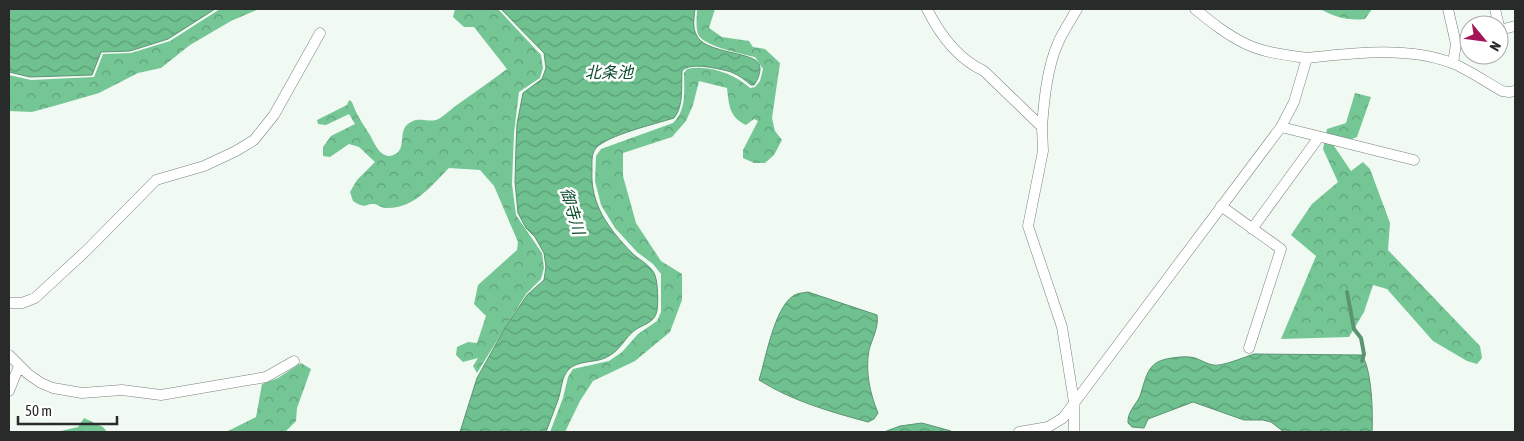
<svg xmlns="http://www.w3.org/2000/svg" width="1524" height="441" font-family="'Asap Condensed','Noto Sans JP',sans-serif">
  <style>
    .forest { fill: url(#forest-crowns) }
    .water { fill: url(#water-waves); stroke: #5a9471 }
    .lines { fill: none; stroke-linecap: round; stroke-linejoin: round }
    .stream { stroke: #5a9471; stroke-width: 4 }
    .street-casing { stroke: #79807b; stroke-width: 11 }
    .street { stroke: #fff; stroke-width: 10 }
    .labels { text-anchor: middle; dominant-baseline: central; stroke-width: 5; stroke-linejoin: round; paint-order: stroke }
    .water-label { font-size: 16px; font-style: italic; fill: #0a4b2b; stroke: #fff }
  </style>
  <defs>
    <pattern id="forest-crowns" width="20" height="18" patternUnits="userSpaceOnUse" patternTransform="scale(1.25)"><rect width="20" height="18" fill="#75c695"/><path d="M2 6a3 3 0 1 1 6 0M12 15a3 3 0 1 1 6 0" fill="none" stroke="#60a17a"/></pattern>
    <pattern id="water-waves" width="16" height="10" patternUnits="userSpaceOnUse" patternTransform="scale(1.25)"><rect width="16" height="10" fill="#6fc190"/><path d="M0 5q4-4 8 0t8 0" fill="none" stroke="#5b9d76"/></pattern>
  </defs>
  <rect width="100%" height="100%" fill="#f1f9f3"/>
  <path class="forest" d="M 220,9 L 259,9 L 231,21 L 190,45 L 161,68 L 138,73 L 99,93 L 61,104 L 32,112 L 9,111 L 9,75 L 31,80 L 94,77 L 103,54 L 131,53 L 170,41 Z
    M 455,9 L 498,9 L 541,55 L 543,68 L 540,78 L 519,92 L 514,133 L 512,184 L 516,215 L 542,253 L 544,268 L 541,279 L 526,294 L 477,373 L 473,366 L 478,358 L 463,362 L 456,355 L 457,347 L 468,342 L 477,343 L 486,316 L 474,304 L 478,285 L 517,250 L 518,242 L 494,186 L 480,170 L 449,168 C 431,186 414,209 386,208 C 382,208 378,205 375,204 C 364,203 367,210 353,201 L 350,192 L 357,180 L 375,162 L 359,147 L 349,144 L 330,157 L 323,156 L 323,147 L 331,136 L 355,124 L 349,114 L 326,125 L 318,124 L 317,120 L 347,105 L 349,100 L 352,102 C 356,114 363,124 370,135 C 375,145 383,163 397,153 C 407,145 396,128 413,121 C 420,118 429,122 436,120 C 442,118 449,111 454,107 C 472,94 490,82 507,69 L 474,27 L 464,27 L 453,17 Z
    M 697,9 L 715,9 L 709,28 L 722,37 L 749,41 L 753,47 L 765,49 L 780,63 L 772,118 L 775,131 L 782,140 L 774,155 L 765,163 L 754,163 L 743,158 L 743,150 L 758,121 L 754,119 L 746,125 C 729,117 729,105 727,88 L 699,81 L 693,105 L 686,121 L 672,137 L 623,153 L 623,176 L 636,223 L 661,261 L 682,274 L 682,300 L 670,332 L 635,361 L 593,381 L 580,401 L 565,432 L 550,432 L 563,398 L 568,377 L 573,369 L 609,361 L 622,352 L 638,334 L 657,321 L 661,312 L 661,274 L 653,264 L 637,252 L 615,228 L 601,205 L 595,181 L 596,156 L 601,149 L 673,123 C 687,110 684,90 684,73 L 687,69 C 708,64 735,74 750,88 L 755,87 L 760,81 L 763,69 L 755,57 C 743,54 707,47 699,36 C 695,29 697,17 697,9 Z
    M 1320,9 L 1372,9 L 1365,19 C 1348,21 1335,17 1320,9 Z
    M 1355,93 L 1371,97 L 1357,137 L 1334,146 L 1351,171 L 1363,162 L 1370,169 L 1390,223 L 1388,250 L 1480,346 L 1482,358 L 1477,364 L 1467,361 L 1433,341 L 1387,289 L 1373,285 L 1364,312 L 1349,337 L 1281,339 L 1316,256 L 1291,235 L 1312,204 L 1338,182 L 1323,149 L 1327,129 L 1346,123 Z
    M 301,363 L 311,369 L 297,408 L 296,421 L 286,431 L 226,432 L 256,417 L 262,384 L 278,378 Z
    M 84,418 L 103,427 L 107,432 L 56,432 L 78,427 Z"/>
  <path class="water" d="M 9,9 L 215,9 L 168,39 L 130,51 L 101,52 L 92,75 L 30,77 L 9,72 Z
    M 501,9 L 695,9 C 694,18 692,28 697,36 C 704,51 742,52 755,60 C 764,65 759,78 754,85 L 751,85 C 745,80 739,75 731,72 C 721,69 689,61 682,71 C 681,86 684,106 674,118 C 655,124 608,135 596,148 C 591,154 592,163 592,170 C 590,205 609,229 632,253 C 639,260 649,264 654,273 C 658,279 659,308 656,314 C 653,323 642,325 635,330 C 624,338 621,351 605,358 C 594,363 579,360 569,369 C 561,377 562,389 558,400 C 554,411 550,421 546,432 L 460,432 L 477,378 L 505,328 L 527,295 L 544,280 L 546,267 L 544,253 L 535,237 L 526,228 L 518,213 L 515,182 L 516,147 L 517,124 L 523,93 L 542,79 L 546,68 L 544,53 Z
    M 808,292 L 877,315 C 879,327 872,339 869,350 C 865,371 870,394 878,413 L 874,419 L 868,422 C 831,412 792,401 759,380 C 766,358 774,309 793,296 C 797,293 803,293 808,292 Z
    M 1254,354 L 1362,355 C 1372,371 1373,413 1372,432 L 1284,432 L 1271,422 L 1263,420 L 1244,420 L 1193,402 L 1148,419 L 1144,428 L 1132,427 L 1128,423 C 1127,412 1136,405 1140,396 C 1147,375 1147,361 1172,358 C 1180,357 1187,356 1195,358 C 1201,360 1207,364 1213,365 C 1221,367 1245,357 1254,354 Z
    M 922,423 L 951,431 L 951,432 L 884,432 L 900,426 Z"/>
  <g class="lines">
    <path class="stream" d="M 1347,292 L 1354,329 L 1361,338 L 1364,354 L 1362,361"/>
    <g class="street-casing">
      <path id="street" d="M 927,9 C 939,33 958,59 984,71 L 1042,127 L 1043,151 L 1028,226 L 1062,327 L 1074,402 L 1074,432
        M 1195,9 C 1211,22 1227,35 1246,44 C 1265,53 1286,55 1307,58
        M 1448,9 L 1456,44 L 1453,63
        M 1495,9 L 1500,30 L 1515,26
        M 1042,127 C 1044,100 1047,68 1058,43 C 1063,31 1071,20 1077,9
        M 1281,127 L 1414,160
        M 1221,206 L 1281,249 L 1249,348
        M 1252,229 L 1319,137
        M 9,303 L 22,303 L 35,298 L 87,250 L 156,180 L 204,166 L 236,151 L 254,140 L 274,115 L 320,33
        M 9,355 L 28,374 L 41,383 L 53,388 L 82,393 L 122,390 L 161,395 L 266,377 L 294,361
        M 9,391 L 19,366
        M 1019,432 L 1048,427 L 1063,418 L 1281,127 L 1294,102 L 1307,58 C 1353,53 1407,46 1452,63 C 1469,70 1486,82 1502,91 L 1509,92 L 1515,91"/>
    </g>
    <use href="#street" class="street"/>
  </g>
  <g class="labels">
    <g class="water-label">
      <text x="609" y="72">北条池</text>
      <text transform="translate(573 211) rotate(74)">御寺川</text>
    </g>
  </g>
  <rect width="1524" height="441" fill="none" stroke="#282b29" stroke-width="20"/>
  <g transform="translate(1484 40) rotate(119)"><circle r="24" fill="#ffffff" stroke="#a9aaa9"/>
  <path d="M0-4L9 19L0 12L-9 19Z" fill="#a41558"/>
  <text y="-8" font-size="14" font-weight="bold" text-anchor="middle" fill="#282b29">N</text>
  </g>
  <path d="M18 416v8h99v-8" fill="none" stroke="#282b29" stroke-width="2.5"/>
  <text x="25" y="416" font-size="15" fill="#282b29" stroke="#ffffff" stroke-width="4" paint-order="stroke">50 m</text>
</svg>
